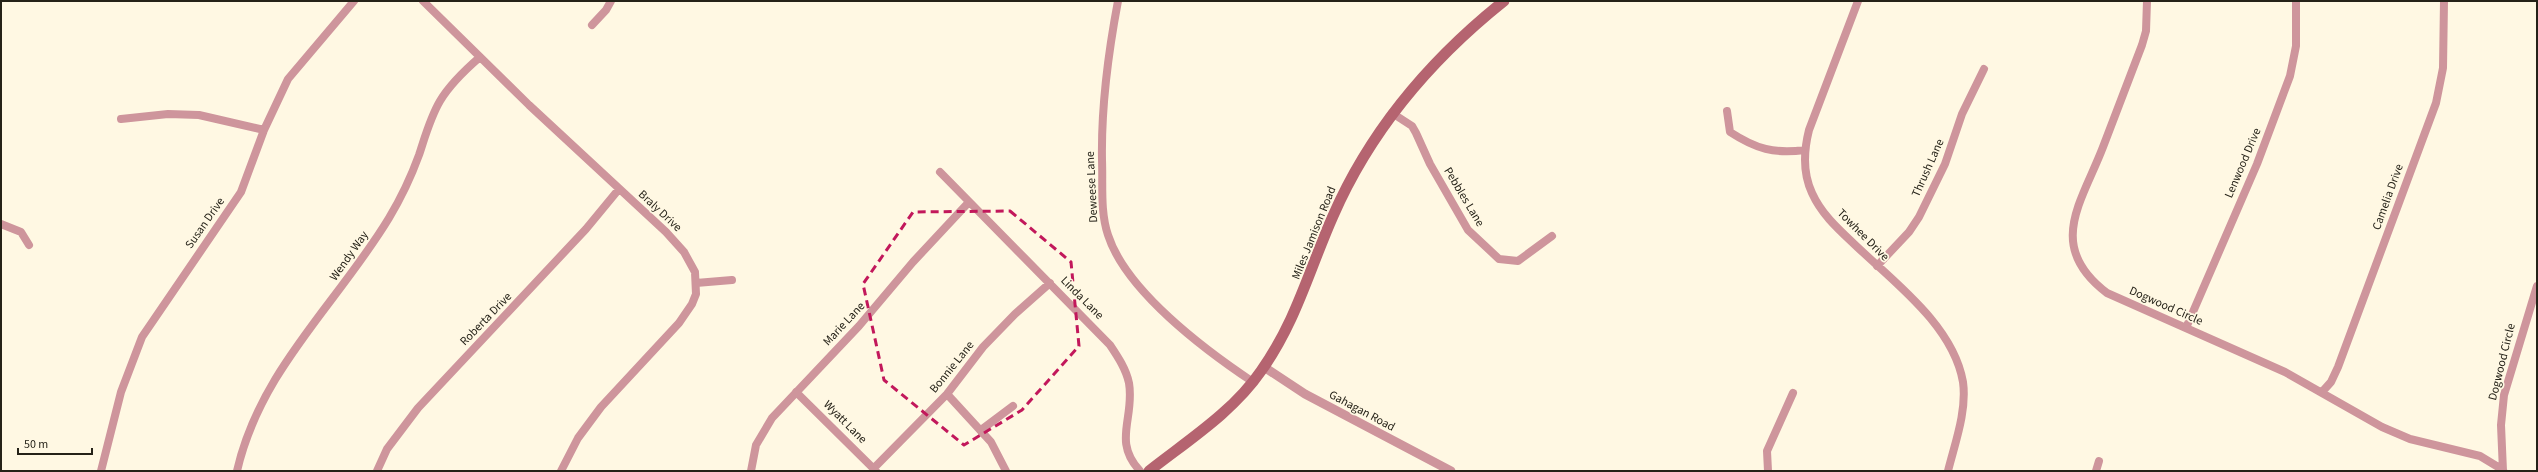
<svg xmlns="http://www.w3.org/2000/svg" width="2538" height="472" font-family="'Source Sans 3',sans-serif">
  <style>
    .lines { fill: none; stroke-linecap: round; stroke-linejoin: round }
    .minor { stroke: #ce959c; stroke-width: 8 }
    .tertiary { stroke: #ce959c; stroke-width: 9 }
    .secondary { stroke: #b56470; stroke-width: 11 }
    .marked { fill: none; stroke: #c2185b; stroke-width: 3; stroke-dasharray: 8 5; stroke-linejoin: round }
    .labels { text-anchor: middle; dominant-baseline: central; stroke-width: 3.5; stroke-linejoin: round; paint-order: stroke }
    .street-label { font-size: 12px; fill: #252218; stroke: #fff8e3 }
  </style>
  <rect width="100%" height="100%" fill="#fff8e3"/>
  <g class="lines">
    <path class="minor" d="M 423,1 L 529,105 L 666,232 L 684,252 L 695,272 L 696,294 L 692,304 L 679,323 L 601,407 L 578,438 L 561,471
      M 1118,1 C 1108,54 1101,106 1102,160 C 1103,185 1100,211 1108,235 C 1126,291 1205,350 1253,382
      M 1858,1 L 1809,130 C 1804,150 1803,174 1812,193 C 1821,213 1836,227 1852,242 C 1891,280 1953,324 1963,382 C 1967,411 1955,443 1948,471
      M 2147,1 L 2146,31 L 2142,45 C 2129,79 2116,113 2103,147 C 2082,202 2045,246 2107,293 L 2285,372 L 2382,427 L 2410,439 L 2480,456 L 2503,470
      M 592,25 L 606,10 L 611,1
      M 1727,111 L 1730,132 C 1756,149 1774,154 1805,150
      M 1392,113 L 1412,126 L 1416,133 L 1430,164 L 1468,230 L 1499,259 L 1518,261 L 1552,236
      M 121,119 L 168,114 L 199,115 L 264,130
      M 940,172 L 1110,345 C 1118,357 1126,369 1129,383 C 1135,418 1112,441 1140,471
      M 1,224 L 21,232 L 29,245
      M 1877,266 L 1909,232 L 1919,217 L 1945,164 L 1962,114 L 1984,69
      M 696,283 L 732,280
      M 2186,328 L 2257,164 L 2290,76 L 2296,46 L 2296,1
      M 796,392 L 876,471
      M 2322,392 L 2331,382 L 2338,367 L 2436,103 L 2443,68 L 2444,1
      M 947,394 L 991,442 L 1006,471
      M 981,430 L 1013,406
      M 874,468 L 947,394 L 983,347 L 1015,314 L 1050,283
      M 101,471 L 121,392 L 142,337 L 241,192 L 264,130 L 288,79 L 354,1
      M 237,471 C 260,370 337,304 389,218 C 401,198 411,177 419,155 C 425,137 430,118 440,101 C 450,84 465,70 480,57
      M 377,471 L 387,449 L 418,408 L 586,229 L 619,189
      M 751,471 L 756,445 L 772,418 L 859,326 L 913,262 L 969,202
      M 1768,471 L 1767,451 L 1793,393
      M 2096,471 L 2099,461
      M 2503,471 L 2501,425 L 2504,395 L 2537,286"/>
    <path class="tertiary" d="M 1264,367 L 1305,394 L 1451,471"/>
    <path class="secondary" d="M 1149,471 C 1187,441 1233,412 1261,371 C 1296,322 1309,270 1333,216 C 1371,129 1430,60 1504,1"/>
  </g>
  <path class="marked" d="M 1010,211 L 1071,262 L 1079,346 L 1022,410 L 964,445 L 884,380 L 863,284 L 913,212 Z"/>
  <g class="labels">
    <g class="street-label">
      <text transform="translate(2243 163) rotate(-67)">Lenwood Drive</text>
      <text transform="translate(1928 168) rotate(-66)">Thrush Lane</text>
      <text transform="translate(1092 187) rotate(-93)">Deweese Lane</text>
      <text transform="translate(1464 197) rotate(59)">Pebbles Lane</text>
      <text transform="translate(2388 197) rotate(-70)">Camelia Drive</text>
      <text transform="translate(660 211) rotate(43)">Braly Drive</text>
      <text transform="translate(205 223) rotate(-55)">Susan Drive</text>
      <text transform="translate(1314 233) rotate(-68)">Miles Jamison Road</text>
      <text transform="translate(1863 235) rotate(45)">Towhee Drive</text>
      <text transform="translate(349 256) rotate(-55)">Wendy Way</text>
      <text transform="translate(1082 298) rotate(45)">Linda Lane</text>
      <text transform="translate(2166 306) rotate(24)">Dogwood Circle</text>
      <text transform="translate(486 319) rotate(-46)">Roberta Drive</text>
      <text transform="translate(844 324) rotate(-47)">Marie Lane</text>
      <text transform="translate(2502 362) rotate(-76)">Dogwood Circle</text>
      <text transform="translate(952 367) rotate(-51)">Bonnie Lane</text>
      <text transform="translate(1362 411) rotate(28)">Gahagan Road</text>
      <text transform="translate(845 422) rotate(45)">Wyatt Lane</text>
    </g>
  </g>
  <rect width="2538" height="472" fill="none" stroke="#252218" stroke-width="4"/>
  <path d="M18 448v6h74v-6" fill="none" stroke="#252218" stroke-width="2"/>
  <text x="24" y="448" font-size="12" fill="#252218" stroke="#fff8e3" stroke-width="3" paint-order="stroke">50 m</text>
</svg>
